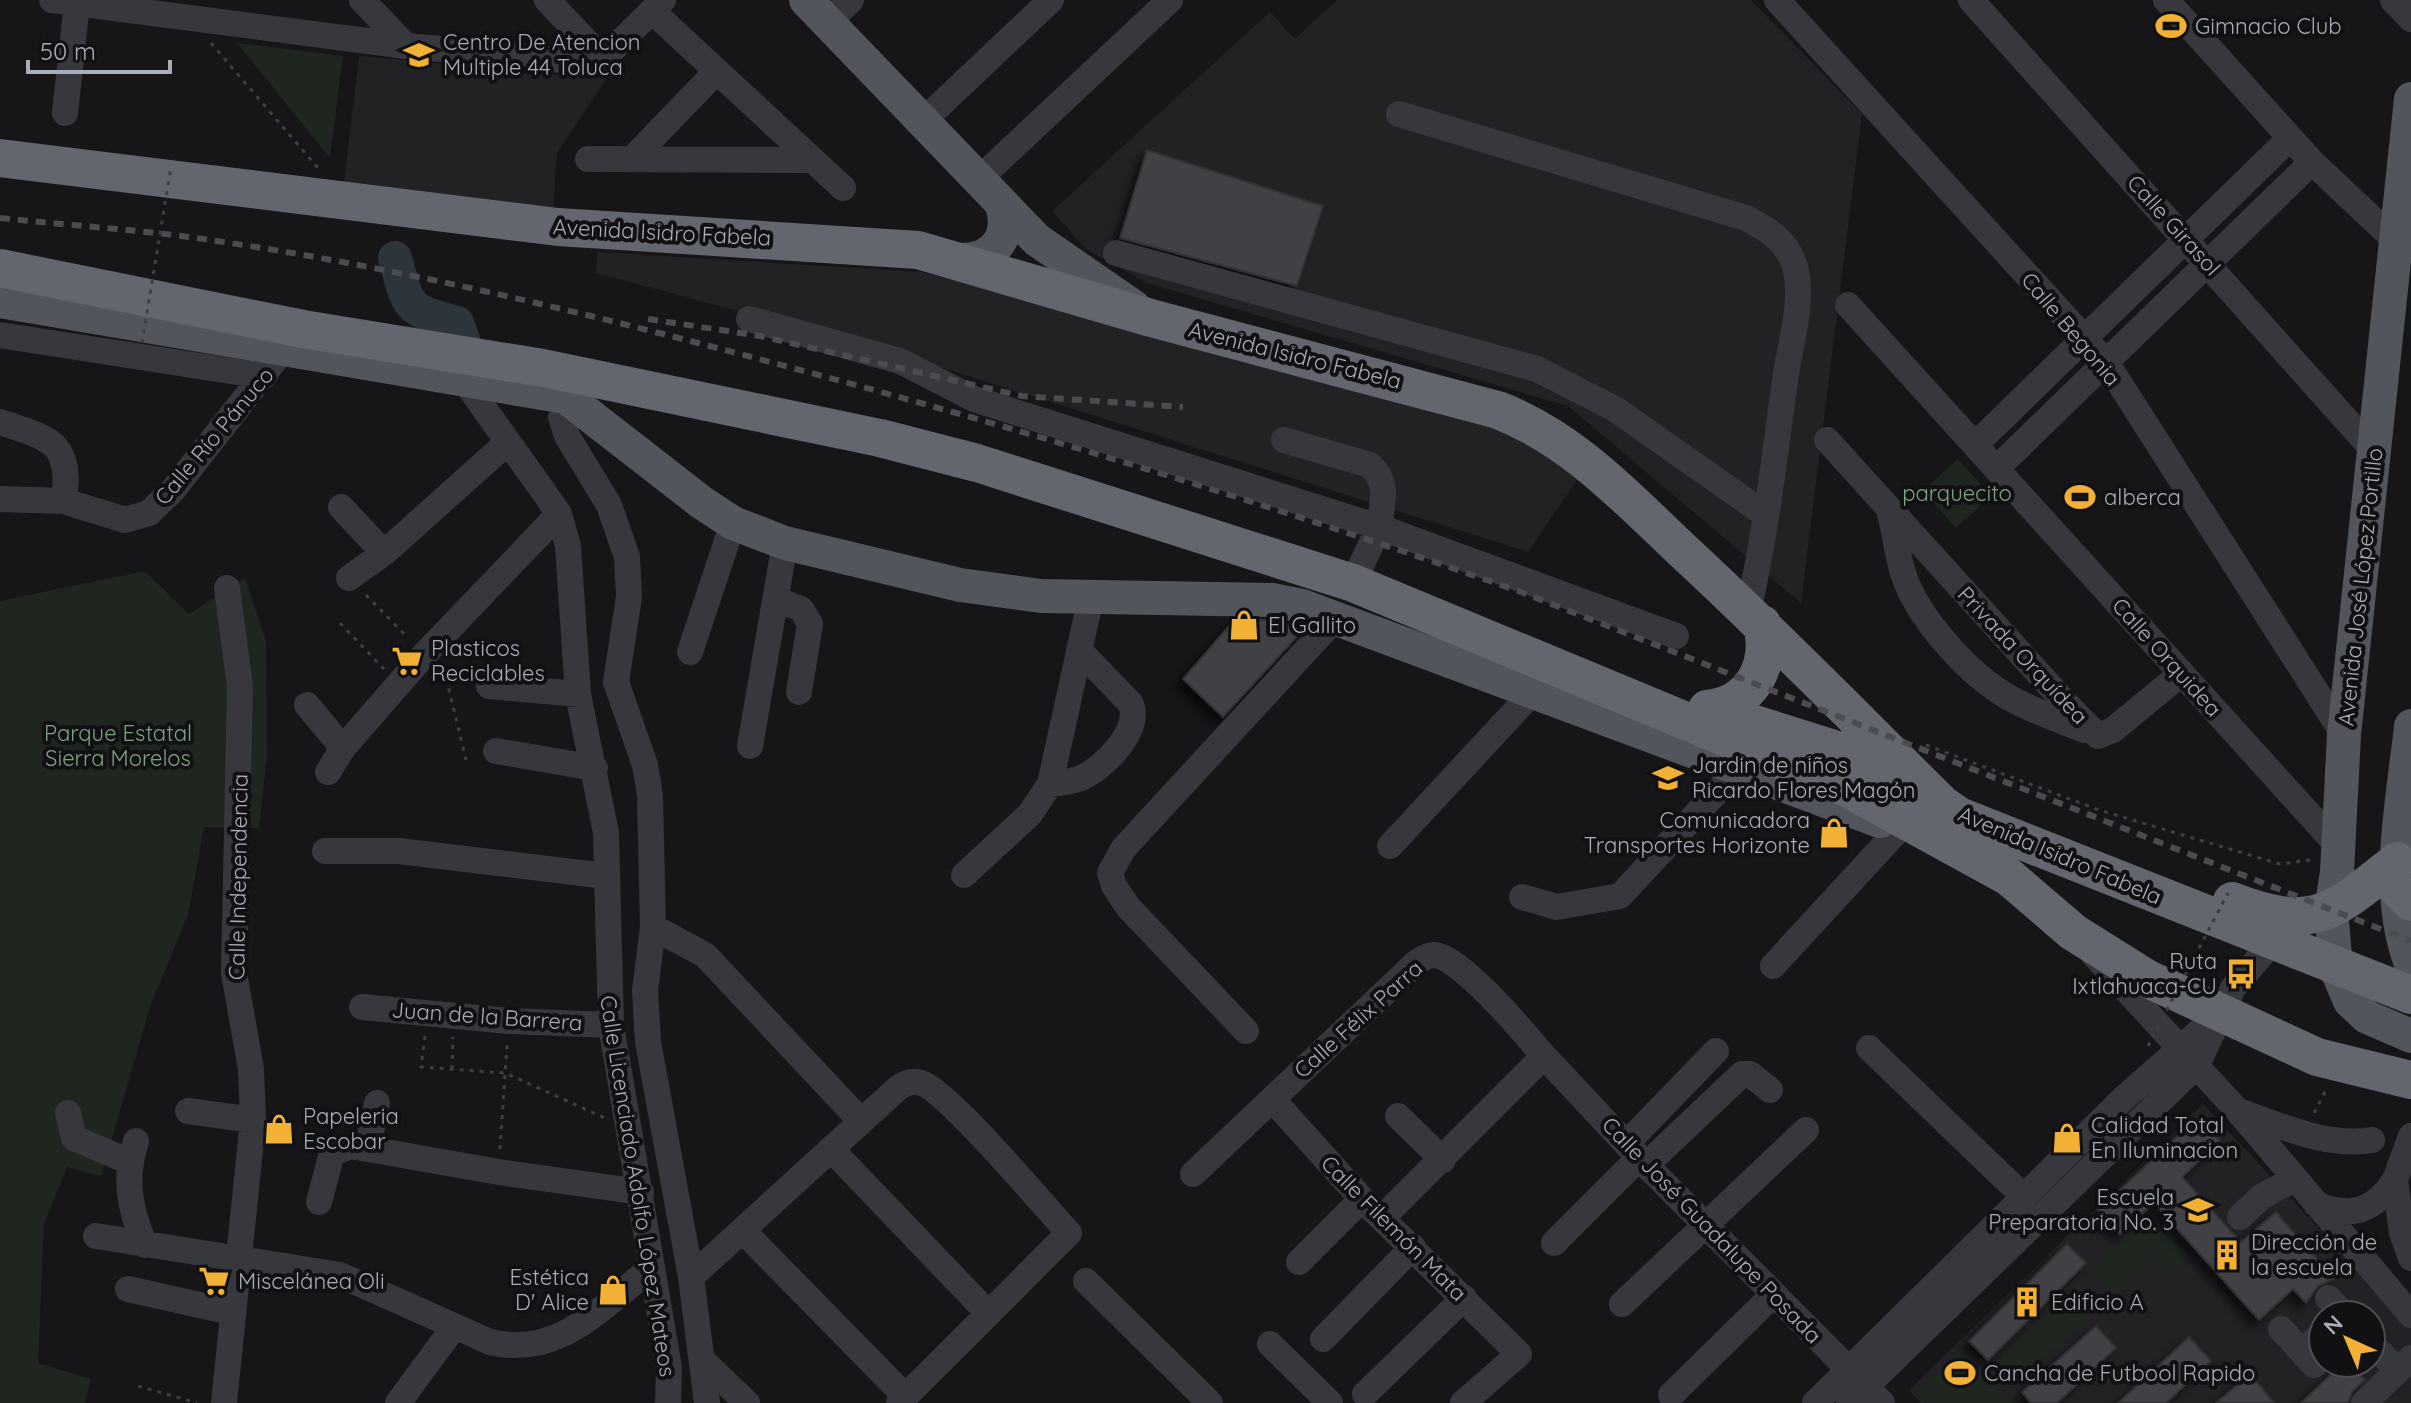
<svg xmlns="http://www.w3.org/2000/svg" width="2411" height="1403" font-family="Quicksand,sans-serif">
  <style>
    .built { fill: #222225; fill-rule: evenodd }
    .green { fill: #1e261f }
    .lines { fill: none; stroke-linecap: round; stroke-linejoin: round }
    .river { stroke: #2c353c; stroke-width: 34 }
    .building { fill: #404145; stroke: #303034; stroke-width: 2; filter: url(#shadow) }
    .path { stroke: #3d3f44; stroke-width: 3; stroke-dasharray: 4 6; stroke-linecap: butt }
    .minor { stroke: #37383d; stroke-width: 26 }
    .major { stroke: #53555c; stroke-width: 34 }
    .highway { stroke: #63666e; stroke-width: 38 }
    .rail { stroke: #4a4c52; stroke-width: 6; stroke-dasharray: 10 8; stroke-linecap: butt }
    .path-bridge { stroke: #3d3f44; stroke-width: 3; stroke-dasharray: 4 6; stroke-linecap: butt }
    .labels { text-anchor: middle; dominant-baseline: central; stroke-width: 8; stroke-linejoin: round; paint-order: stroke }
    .poi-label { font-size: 22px; fill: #a8adb8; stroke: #111113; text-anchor: start }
    .street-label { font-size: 22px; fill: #a8adb8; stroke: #111113 }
    .park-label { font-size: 22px; fill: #7fa381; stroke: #111113 }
  </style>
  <defs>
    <filter id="shadow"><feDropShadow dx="-7" dy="7" stdDeviation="4" flood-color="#0009"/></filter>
  </defs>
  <rect width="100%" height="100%" fill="#161618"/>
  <path class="built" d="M 1337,0 L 1751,0 L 1862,114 L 1801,603 L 1568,406 L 1147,283 L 1086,249 L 1052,211 L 1270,12 L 1295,39 Z
    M 359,56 L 606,79 L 557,153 L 553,211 L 344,182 Z
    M 597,252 L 922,272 L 1507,418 L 1583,471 L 1528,552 L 895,353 L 596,273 Z
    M 2203,1104 L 2411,1327 L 2411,1403 L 1921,1403 L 1909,1390 ZM 2323,1315 L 2371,1315 L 2371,1363 L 2323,1363 Z"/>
  <path class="green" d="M 237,43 L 343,56 L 330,158 Z
    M 1958,459 L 1991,496 L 1956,528 L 1923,491 Z
    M 145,571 L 189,614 L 245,578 L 266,641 L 267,756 L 259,828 L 204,827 L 188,915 L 151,1004 L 101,1176 L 67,1167 L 44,1224 L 38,1363 L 91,1379 L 85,1403 L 0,1403 L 0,601 Z
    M 2186,1178 L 2189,1189 L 2159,1217 L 2190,1255 L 2170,1274 L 2132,1236 L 2153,1262 L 2115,1295 L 2091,1268 Z
    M 2080,1283 L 2100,1305 L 2019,1379 L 1999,1357 Z
    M 1960,1351 L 2012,1403 L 1928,1403 L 1918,1394 Z"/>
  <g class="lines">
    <path class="river" d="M 395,258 C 409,308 405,310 457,323 L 463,340"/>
  </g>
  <path class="building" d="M 1147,150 L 1323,206 L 1297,286 L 1120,238 Z
    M 1235,619 L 1249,620 L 1254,625 L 1260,620 L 1270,620 L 1305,628 L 1223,717 L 1183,679 Z
    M 2198,1117 L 2220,1141 L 2182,1177 L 2241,1242 L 2276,1212 L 2334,1279 L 2318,1286 L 2306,1303 L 2293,1289 L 2259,1320 L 2154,1203 L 2120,1234 L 2098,1210 Z
    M 2067,1244 L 2086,1263 L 1988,1360 L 1969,1341 Z
    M 2096,1326 L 2116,1348 L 2057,1403 L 2031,1403 L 2022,1392 Z
    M 2189,1337 L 2211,1361 L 2166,1403 L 2118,1403 Z
    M 2343,1363 L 2349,1363 L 2365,1380 L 2352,1392 L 2348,1403 L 2301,1403 Z
    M 2250,1374 L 2274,1403 L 2216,1403 Z"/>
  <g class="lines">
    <path class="path" d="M 211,43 L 318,168
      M 366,595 L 408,638
      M 340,623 L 384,669
      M 444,669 L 466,760
      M 1926,745 L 2099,810 L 2280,864 L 2310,860
      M 425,1036 L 421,1067 L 505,1073 L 605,1118
      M 452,1069 L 453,1037
      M 2314,1113 L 2327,1088
      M 500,1149 L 507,1045
      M 138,1386 L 197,1403"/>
    <path class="minor" d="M 52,0 L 406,46 L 585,62 L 603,59 L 663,0
      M 362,0 L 406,46
      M 547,0 L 603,59
      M 1777,0 L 2106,362 L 2344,735
      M 1971,0 L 2375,452
      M 2166,0 L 2312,162 L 2396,241
      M 2393,0 L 2411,19
      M 652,11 L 843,188
      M 828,22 L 851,0
      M 65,113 L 77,3
      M 1399,114 L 1746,218 C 1767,229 1786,240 1794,264 C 1805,296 1791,341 1786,374 C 1775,453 1766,533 1748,611
      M 923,121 L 1051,0
      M 588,159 L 812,160
      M 632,159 L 717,71
      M 978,180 L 1170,0
      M 1116,253 L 1537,369 L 1615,409 L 1766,515
      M 1848,305 L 2338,846
      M 749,319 L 900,361 L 974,399 L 1379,527 C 1382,504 1390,483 1370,465 L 1284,440
      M 0,335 L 264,376
      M 463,379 L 546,495 L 559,514 L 568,546 L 578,694 L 606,833 L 611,1025 L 669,1368 L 668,1403
      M 566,397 L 561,417 L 567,436 L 609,505 L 627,557 L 629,597 L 616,682 L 645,765 L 650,795 L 653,927 L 645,991 L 648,1042 L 691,1277 L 707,1403
      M 0,422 C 51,439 72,442 64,501
      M 1827,440 L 2070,708 L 2098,736
      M 1976,444 L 2290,138
      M 1997,468 L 2312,162
      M 0,499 L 64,501 L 125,520 L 149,513 L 173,490 L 282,351
      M 341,507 L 384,553
      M 1890,513 C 1895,533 1897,554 1903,573 C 1917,618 1970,676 2010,698 C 2033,711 2059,720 2084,730
      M 349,578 L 384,553 L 508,442
      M 1353,583 L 1379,527 L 1676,636
      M 778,600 L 801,609 L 810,624 L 799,692
      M 690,652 L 733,523
      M 489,686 L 578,694
      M 307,705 L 343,748
      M 2098,736 L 2113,730 L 2182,673
      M 750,746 L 785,543
      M 496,751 L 595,768
      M 328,772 L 343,748 L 424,655 L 559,514
      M 1050,784 C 1061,783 1071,782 1081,778 C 1104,768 1141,731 1131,704 L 1080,651
      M 1390,846 L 1533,692
      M 325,851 L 399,851 L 606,876
      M 964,875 L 1030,814 L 1050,784 L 1091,597
      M 1522,897 L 1557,907 L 1620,896 L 1739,768
      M 653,927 L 705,955 L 860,1120
      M 2094,955 L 2238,1111 L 2411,1315
      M 1773,966 L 1900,828
      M 362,1007 L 509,1021 L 611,1025
      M 1246,1031 L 1128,907 L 1114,886 L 1110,873 L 1123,849 L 1335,619
      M 1869,1048 L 2024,1197
      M 1544,1056 L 1646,1165 L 1882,1403
      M 1272,1099 L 1362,1199 L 1519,1354 L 1463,1403
      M 188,1111 L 253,1120
      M 2238,1111 C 2280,1125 2327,1148 2372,1140
      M 68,1113 L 74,1138 L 130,1162
      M 1398,1116 L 1443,1160
      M 2411,1136 L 2395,1180 L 2402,1233 L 2411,1258
      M 136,1141 C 124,1179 129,1208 145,1245
      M 1626,1144 L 1716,1051
      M 368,1147 L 377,1103
      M 831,1149 L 987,1312
      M 1646,1165 L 1742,1074 L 1750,1074 L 1770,1090
      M 1193,1174 L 1416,963 C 1421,960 1427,955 1433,955 C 1459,954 1526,1035 1544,1056 L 1382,1218
      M 319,1202 L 332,1153 L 351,1146 L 499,1172 L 641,1192
      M 2316,1204 C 2351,1219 2374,1211 2395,1180
      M 2240,1217 L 2261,1197 L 2294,1179
      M 743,1231 L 905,1396
      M 96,1236 L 340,1275 L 490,1342 C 559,1358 599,1309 650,1269
      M 1554,1243 L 1639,1158
      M 1299,1262 L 1362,1199
      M 691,1277 L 898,1088 C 906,1083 911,1080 921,1083 C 947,1090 1044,1206 1069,1233 L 899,1403
      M 1086,1281 L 1210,1403
      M 128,1289 L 231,1312
      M 2328,1298 L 2343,1314
      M 1622,1304 L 1806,1130
      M 2281,1329 L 2314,1365
      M 1323,1339 L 1413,1247
      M 2371,1343 L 2398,1371
      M 1270,1344 L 1330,1403
      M 2302,1352 L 2323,1332
      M 705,1363 L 747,1403
      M 1365,1394 L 1464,1298
      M 1671,1395 L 1774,1294
      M 224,1403 L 253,1120 L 251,1069 L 234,973 L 240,687 L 227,588
      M 398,1403 L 454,1327
      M 1815,1403 L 2123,1099 L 2218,1015
      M 1849,1403 L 2197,1065 L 2233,988 L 2281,932
      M 2364,1403 L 2411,1358"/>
    <path class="major" d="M 806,0 L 1037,240 L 1134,307
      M 2411,99 L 2344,735 L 2337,872 L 2331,910 L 2336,968 L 2350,1001 L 2367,1017 L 2411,1036
      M 961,260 C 994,260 1012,237 1002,205
      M 0,301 L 566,397 L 701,502 L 733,523 L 785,543 L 960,585 L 1041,596 L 1272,600 L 1302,606 L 1880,821
      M 2411,726 C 2403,803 2383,889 2411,964"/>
    <path class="highway" d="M 0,158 L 558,227 L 918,250 L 1151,318 L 1498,410 C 1572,439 1624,495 1681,549 C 1771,632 1856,719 1943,805 L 1959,816 L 2411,995
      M 0,268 L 303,329 L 543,368 L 880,438 L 977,463 L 1353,583 L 1845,787 L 2009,877 L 2073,932 L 2148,979 L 2317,1057 L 2411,1080
      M 1707,709 C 1752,704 1772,666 1762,624
      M 1726,715 L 1904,771
      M 2398,889 L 2411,902
      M 2232,901 C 2315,933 2333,912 2397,861"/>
    <path class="rail" d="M 0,218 C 65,225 131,229 196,238 C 396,266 595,315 789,367 C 1036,433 1280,507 1521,592 L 2411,941
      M 648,319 L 760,336 L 1022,396 L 1183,407"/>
    <path class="path-bridge" d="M 142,343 L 171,167
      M 2148,1046 L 2228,893"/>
  </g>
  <defs>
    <g id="stadium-bare" transform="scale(2.4)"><path d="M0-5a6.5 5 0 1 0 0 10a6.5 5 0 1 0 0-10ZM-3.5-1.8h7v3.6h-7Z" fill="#f2b134" stroke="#111113" stroke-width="2.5" paint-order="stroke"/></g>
    <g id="school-bare" transform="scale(2.4)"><path d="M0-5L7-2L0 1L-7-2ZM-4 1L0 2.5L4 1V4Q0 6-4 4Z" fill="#f2b134" stroke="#111113" stroke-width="2.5" paint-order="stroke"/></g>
    <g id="shop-bare" transform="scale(2.4)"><path d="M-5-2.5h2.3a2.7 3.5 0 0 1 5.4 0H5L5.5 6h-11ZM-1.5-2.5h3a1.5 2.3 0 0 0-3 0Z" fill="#f2b134" stroke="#111113" stroke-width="2.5" paint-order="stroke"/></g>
    <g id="supermarket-bare" transform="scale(2.4)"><path d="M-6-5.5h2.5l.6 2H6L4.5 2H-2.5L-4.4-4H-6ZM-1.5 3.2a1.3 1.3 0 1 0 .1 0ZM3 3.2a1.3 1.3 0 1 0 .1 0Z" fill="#f2b134" stroke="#111113" stroke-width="2.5" paint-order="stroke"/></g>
    <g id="bus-bare" transform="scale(2.4)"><path d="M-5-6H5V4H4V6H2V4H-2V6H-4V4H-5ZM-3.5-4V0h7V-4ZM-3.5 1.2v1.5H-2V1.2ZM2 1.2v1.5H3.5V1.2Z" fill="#f2b134" stroke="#111113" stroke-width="2.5" paint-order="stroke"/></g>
    <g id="building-bare" transform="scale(2.4)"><path d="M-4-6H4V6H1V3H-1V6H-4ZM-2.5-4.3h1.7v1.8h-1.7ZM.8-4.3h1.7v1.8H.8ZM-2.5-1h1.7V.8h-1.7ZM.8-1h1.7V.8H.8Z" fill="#f2b134" stroke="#111113" stroke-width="2.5" paint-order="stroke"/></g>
  </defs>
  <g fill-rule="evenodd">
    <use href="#stadium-bare" x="2171" y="26"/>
    <use href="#school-bare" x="419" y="55"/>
    <use href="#stadium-bare" x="2080" y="497"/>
    <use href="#shop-bare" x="1244" y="625"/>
    <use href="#supermarket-bare" x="407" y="661"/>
    <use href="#school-bare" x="1668" y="778"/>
    <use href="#shop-bare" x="1834" y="833"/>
    <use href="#bus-bare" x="2241" y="974"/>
    <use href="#shop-bare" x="279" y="1129"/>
    <use href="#shop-bare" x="2067" y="1138"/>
    <use href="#school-bare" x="2198" y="1210"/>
    <use href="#building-bare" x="2227" y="1255"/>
    <use href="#supermarket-bare" x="214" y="1281"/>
    <use href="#shop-bare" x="613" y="1290"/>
    <use href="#building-bare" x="2027" y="1302"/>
    <use href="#stadium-bare" x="1960" y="1373"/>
  </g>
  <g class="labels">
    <g class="poi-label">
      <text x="2195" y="26">Gimnacio Club</text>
      <text x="443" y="42">Centro De Atencion<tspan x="443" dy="25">Multiple 44 Toluca</tspan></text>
      <text x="2104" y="497">alberca</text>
      <text x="1268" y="625">El Gallito</text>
      <text x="431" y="648">Plasticos<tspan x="431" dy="25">Reciclables</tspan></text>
      <text x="1692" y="765">Jardin de niños<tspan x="1692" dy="25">Ricardo Flores Magón</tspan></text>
      <text x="1810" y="820" text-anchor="end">Comunicadora<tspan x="1810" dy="25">Transportes Horizonte</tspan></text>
      <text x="2217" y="961" text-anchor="end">Ruta<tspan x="2217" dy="25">Ixtlahuaca-CU</tspan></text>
      <text x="303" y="1116">Papeleria<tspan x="303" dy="25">Escobar</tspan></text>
      <text x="2091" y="1125">Calidad Total<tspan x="2091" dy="25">En Iluminacion</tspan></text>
      <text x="2174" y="1197" text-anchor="end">Escuela<tspan x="2174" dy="25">Preparatoria No. 3</tspan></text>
      <text x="2251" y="1242">Dirección de<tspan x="2251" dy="25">la escuela</tspan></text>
      <text x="589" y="1277" text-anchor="end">Estética<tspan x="589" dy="25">D' Alice</tspan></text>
      <text x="238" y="1281">Miscelánea Oli</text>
      <text x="2051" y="1302">Edificio A</text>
      <text x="1984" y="1373">Cancha de Futbool Rapido</text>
    </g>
    <g class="street-label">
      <text transform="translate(2174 225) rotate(48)">Calle Girasol</text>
      <text transform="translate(662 232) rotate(3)">Avenida Isidro Fabela</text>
      <text transform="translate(2071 329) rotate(50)">Calle Begonia</text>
      <text transform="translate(1295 355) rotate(14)">Avenida Isidro Fabela</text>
      <text transform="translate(214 436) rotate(-50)">Calle Río Pánuco</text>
      <text transform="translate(2360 587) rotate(-84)">Avenida José López Portillo</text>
      <text transform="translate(2023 655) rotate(47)">Privada Orquídea</text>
      <text transform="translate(2167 657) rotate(48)">Calle Orquidea</text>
      <text transform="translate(2060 855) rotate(23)">Avenida Isidro Fabela</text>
      <text transform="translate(238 877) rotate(-89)">Calle Independencia</text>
      <text transform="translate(487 1016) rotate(4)">Juan de la Barrera</text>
      <text transform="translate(1358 1019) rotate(-42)">Calle Félix Parra</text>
      <text transform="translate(638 1186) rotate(81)">Calle Licenciado Adolfo López Mateos</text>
      <text transform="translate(1394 1228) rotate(45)">Calle Filemón Mata</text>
      <text transform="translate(1712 1230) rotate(46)">Calle José Guadalupe Posada</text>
    </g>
    <g class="park-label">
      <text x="1957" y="493">parquecito</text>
      <text x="118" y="733">Parque Estatal<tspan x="118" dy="25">Sierra Morelos</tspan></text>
    </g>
  </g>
  <g transform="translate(2347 1339) rotate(316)"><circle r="38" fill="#111113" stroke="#4d4f55" stroke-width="2"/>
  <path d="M0-6L14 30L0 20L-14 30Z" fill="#f2b134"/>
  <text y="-12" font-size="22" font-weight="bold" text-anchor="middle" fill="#a8adb8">N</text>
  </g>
  <path d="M28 60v12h142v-12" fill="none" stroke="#a8adb8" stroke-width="4"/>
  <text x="40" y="60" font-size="24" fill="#a8adb8" stroke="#111113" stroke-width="6" paint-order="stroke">50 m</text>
</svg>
